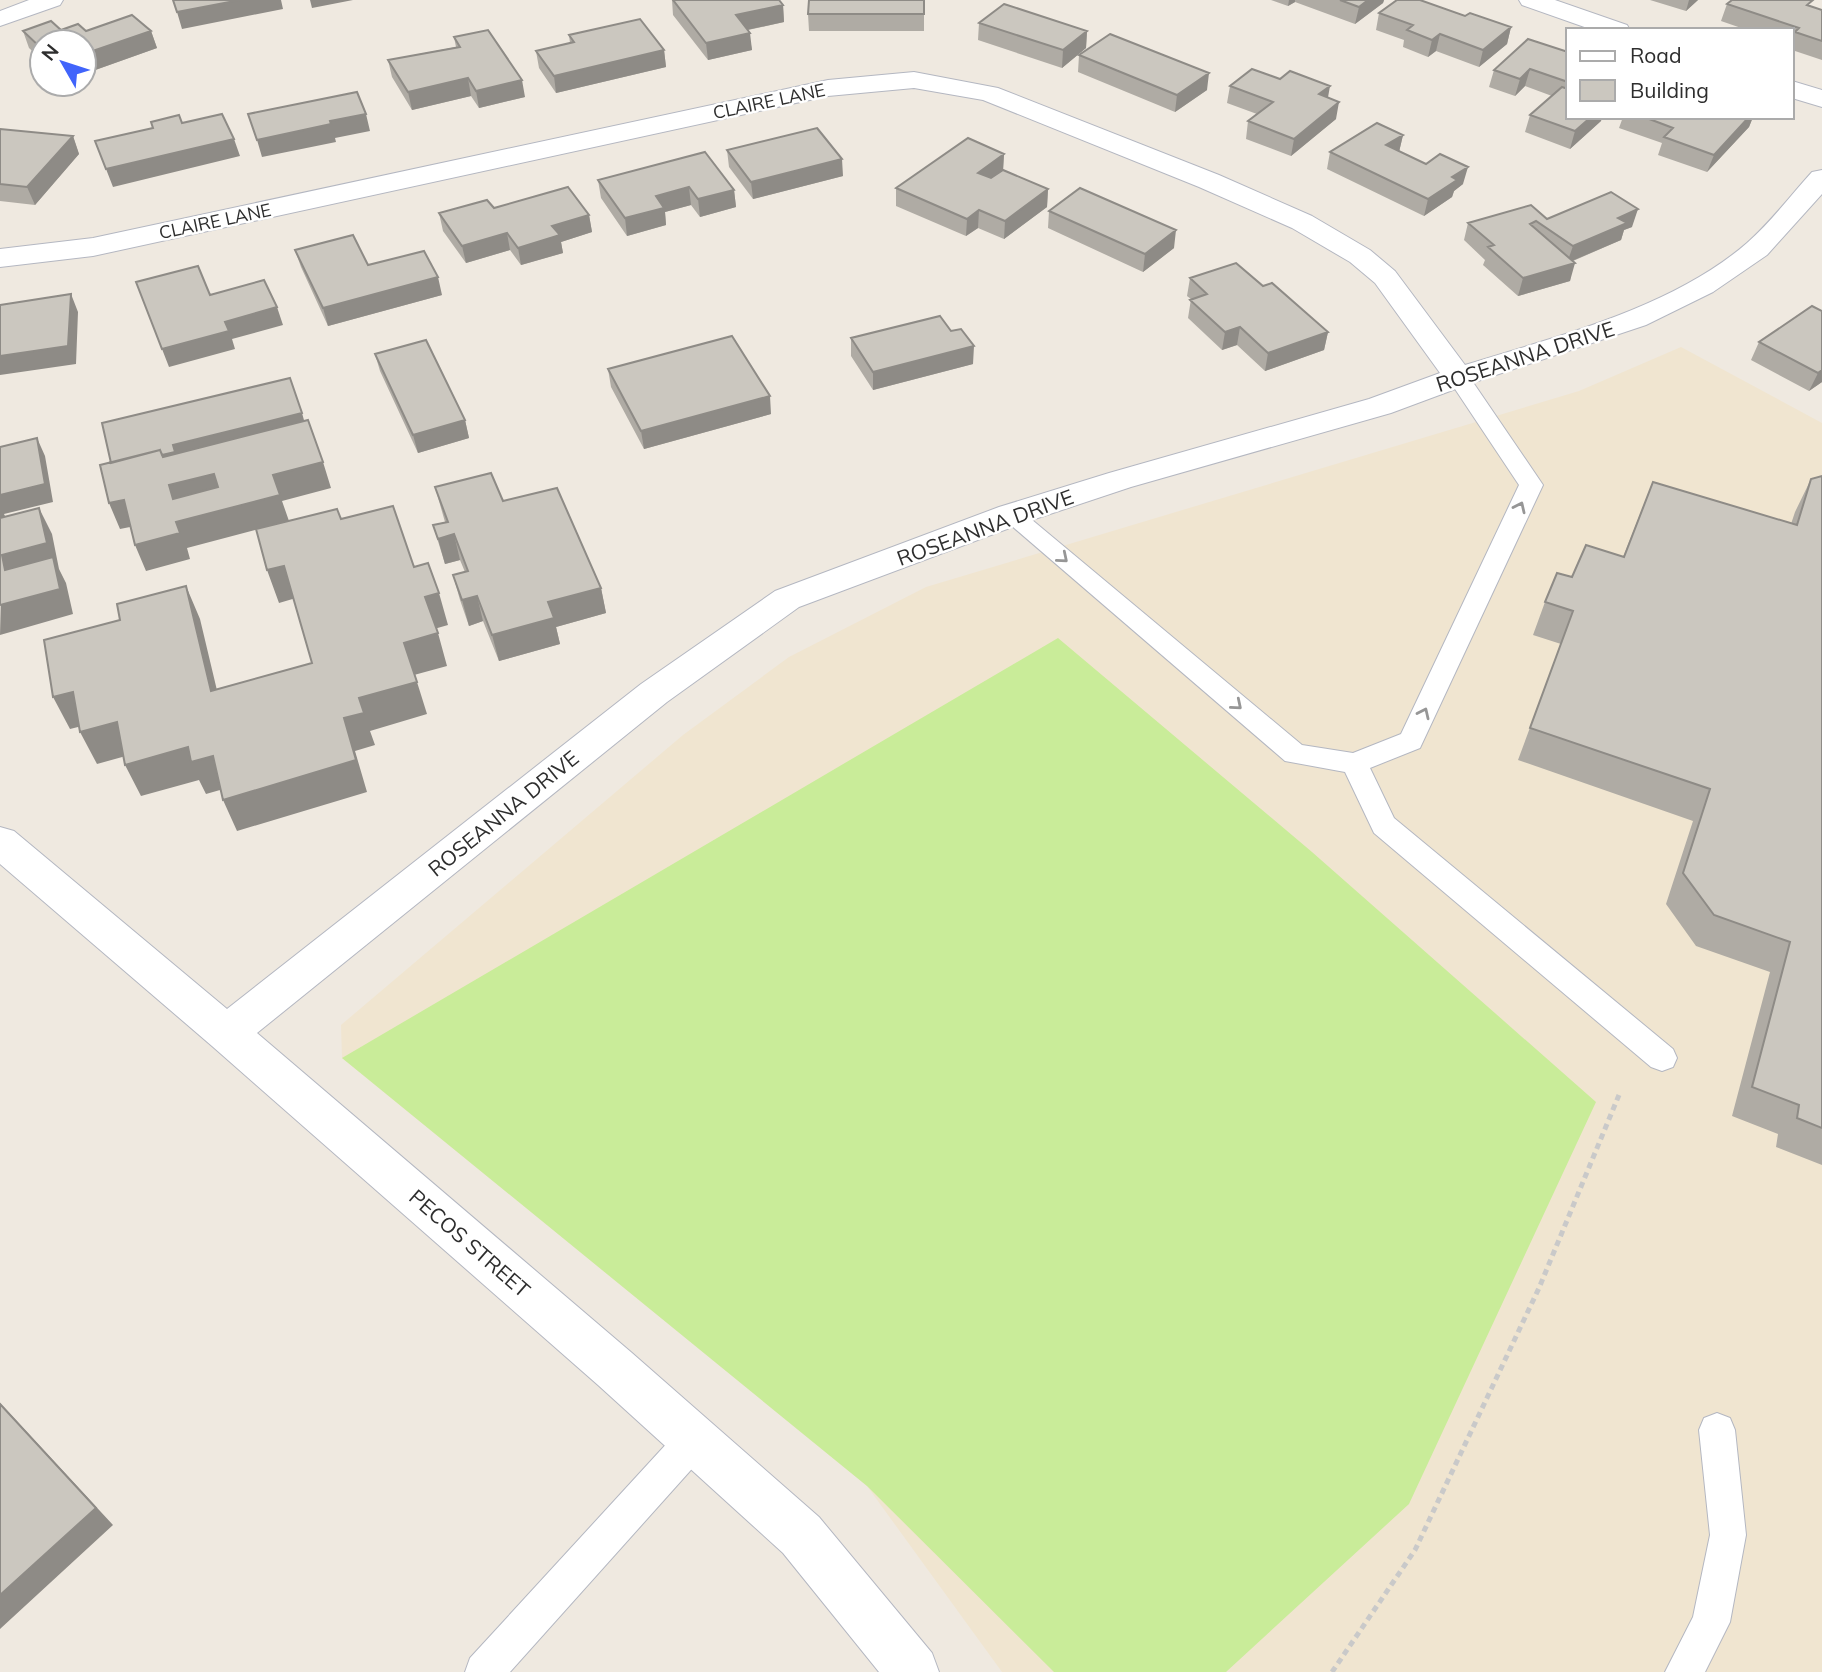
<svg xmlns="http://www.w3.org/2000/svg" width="1822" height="1672" font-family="Mulish,sans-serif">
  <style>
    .education { fill: #f0e5d0 }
    .pitch { fill: #c9ec99 }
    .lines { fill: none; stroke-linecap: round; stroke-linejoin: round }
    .lane-casing { stroke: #b4b7c1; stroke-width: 2 }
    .street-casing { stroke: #b4b7c1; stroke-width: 2 }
    .path { stroke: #c9c9c9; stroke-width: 5; stroke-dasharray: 6 4.5; stroke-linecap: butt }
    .lane { fill: #fff; fill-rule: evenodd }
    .street { fill: #fff; fill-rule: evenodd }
    .wall { fill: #afaba4 }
    .shaded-wall { fill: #8e8b86 }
    .building { fill: #cbc7bf; stroke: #8e8b86; stroke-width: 2; fill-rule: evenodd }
    .oneway { stroke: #969696 }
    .labels { text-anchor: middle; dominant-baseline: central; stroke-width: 5; stroke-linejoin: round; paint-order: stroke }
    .far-street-label { font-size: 18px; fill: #2e2e2e; stroke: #fff }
    .street-label { font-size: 21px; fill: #2e2e2e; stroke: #fff }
  </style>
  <rect width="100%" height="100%" fill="#efe9e0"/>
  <path class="education" d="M 1681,347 L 1822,423 L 1822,1672 L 1002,1672 L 867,1486 L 342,1058 L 341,1025 L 683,735 L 789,657 L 926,587 L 1579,391 Z"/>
  <path class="pitch" d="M 1058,638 L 1312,852 L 1596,1102 L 1409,1504 L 1226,1672 L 1054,1672 L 867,1486 L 342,1058 Z"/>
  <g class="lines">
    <g class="lane-casing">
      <path id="lane" d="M 1458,370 L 1466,372 L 1543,485 L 1420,748 L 1370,768 L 1394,818 L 1673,1049 L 1677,1058 L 1673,1067 L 1662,1071 L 1651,1067 L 1374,833 L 1345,772 L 1285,761 L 999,515 L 1003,509 L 1011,507 L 1019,509 L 1302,745 L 1353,753 L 1401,734 L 1519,485 L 1447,377 L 1450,372 Z
        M 1717,1413 L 1730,1418 L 1735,1430 L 1746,1535 L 1730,1622 L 1705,1672 L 1665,1672 L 1693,1617 L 1710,1535 L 1699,1430 L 1704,1418 Z
        M 694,1422 L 707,1428 L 712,1440 L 707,1452 L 510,1672 L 465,1672 L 470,1658 L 681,1428 Z"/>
    </g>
    <g class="street-casing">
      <path id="street" d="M 29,0 L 63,0 L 60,5 L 0,26 L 0,11 Z
        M 1519,0 L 1555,0 L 1627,25 L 1630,30 L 1593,30 L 1522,5 Z
        M 914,72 L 998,88 L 1219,175 L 1312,216 L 1370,250 L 1395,271 L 1465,365 C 1558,336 1672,308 1747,243 C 1771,222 1791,195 1812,172 L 1822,170 L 1822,194 L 1767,255 L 1713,292 L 1646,325 L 1469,384 L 1391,413 L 1131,487 L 1023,523 L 799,607 L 667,702 L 257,1033 L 632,1353 L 819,1517 L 932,1653 L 939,1672 L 879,1672 L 783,1553 L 598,1385 L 212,1046 L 0,864 L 0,827 L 14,831 L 227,1009 L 641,684 L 775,591 L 999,507 L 1109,473 L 1369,399 L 1440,373 L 1375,283 L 1350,262 L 1292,228 L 1199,187 L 983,100 L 914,88 L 828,96 L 93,256 L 0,267 L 0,249 L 93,238 L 828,80 Z
        M 1792,81 L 1822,90 L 1822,107 L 1792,98 Z"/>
    </g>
    <path class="path" d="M 1332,1672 L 1415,1550 L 1539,1288 L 1619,1095"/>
    <use href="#lane" class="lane"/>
    <use href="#street" class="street"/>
  </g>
  <path class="wall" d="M 672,0 L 779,0 L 783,5 L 784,22 L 748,30 L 752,50 L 708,60 L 673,15 Z
    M 924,0 L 924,31 L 809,31 L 808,14 Z
    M 1271,0 L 1384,0 L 1383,3 L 1355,24 L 1295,2 L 1288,6 Z
    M 1650,0 L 1698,0 L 1686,11 Z
    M 1727,4 L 1811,7 L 1822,10 L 1822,60 L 1792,50 L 1792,30 L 1747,30 L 1721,21 Z
    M 1379,13 L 1465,16 L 1511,27 L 1507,44 L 1479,67 L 1436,51 L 1428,57 L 1403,47 L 1404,40 L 1376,30 Z
    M 979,23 L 1087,31 L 1086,48 L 1062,68 L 978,40 Z
    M 61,30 L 151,31 L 157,48 L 84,74 L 84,42 L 42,42 L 42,60 L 29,48 L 23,31 Z
    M 569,35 L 664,50 L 666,67 L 556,93 L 539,68 L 536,51 L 570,43 Z
    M 454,37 L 525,97 L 479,108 L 471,96 L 412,110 L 392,77 L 388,60 L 456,47 Z
    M 1568,52 L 1568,117 L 1602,117 L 1601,121 L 1570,149 L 1525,132 L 1530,115 L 1552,96 L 1525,86 L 1515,96 L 1489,87 L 1494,70 Z
    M 1079,55 L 1207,90 L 1175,112 L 1078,72 Z
    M 1230,86 L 1328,97 L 1336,119 L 1291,156 L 1246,139 L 1248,121 L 1257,114 L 1227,103 Z
    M 1623,117 L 1753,117 L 1749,127 L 1707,172 L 1658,155 L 1662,143 L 1619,128 Z
    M 0,129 L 73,136 L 79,154 L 35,205 L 0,201 Z
    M 1403,135 L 1399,152 L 1463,184 L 1454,191 L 1452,197 L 1424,216 L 1327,169 L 1330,152 Z
    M 727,150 L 843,176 L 753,199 L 729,167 Z
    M 1004,154 L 1003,170 L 1048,189 L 1047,207 L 1004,239 L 978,228 L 966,236 L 896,206 L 896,188 Z
    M 598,180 L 734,190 L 736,207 L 700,217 L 691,205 L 665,212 L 666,225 L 627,236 L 601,198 Z
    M 494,208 L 589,215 L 592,232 L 561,242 L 563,253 L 521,265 L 510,250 L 466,263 L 443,231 L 439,213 Z
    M 1049,211 L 1174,248 L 1143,272 L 1048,228 Z
    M 1547,219 L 1632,227 L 1624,230 L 1621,240 L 1573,261 L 1570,281 L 1518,296 L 1483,265 L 1485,260 L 1464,240 L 1468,223 Z
    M 295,250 L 368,265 L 442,295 L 328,326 L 301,267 Z
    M 1190,278 L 1263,286 L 1328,332 L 1324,350 L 1265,371 L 1237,345 L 1222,350 L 1188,318 L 1191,299 L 1187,296 Z
    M 1822,311 L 1822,382 L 1809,391 L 1751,360 L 1759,342 Z
    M 851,338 L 973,364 L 873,390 L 851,356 Z
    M 375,354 L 465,420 L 469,438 L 418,453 L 380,371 Z
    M 608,369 L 771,414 L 644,449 L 611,387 Z
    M 1822,476 L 1822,1165 L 1776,1147 L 1778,1134 L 1732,1116 L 1770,972 L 1696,946 L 1666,904 L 1693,821 L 1518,760 L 1561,644 L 1533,635 L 1545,602 L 1572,577 L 1623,557 L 1653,482 L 1791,524 L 1795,512 L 1811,479 Z
    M 435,487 L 503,501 L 601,588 L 606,613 L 556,627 L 560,644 L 499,661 L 483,621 L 469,626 L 460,600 L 453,575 L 465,572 L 460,560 L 445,564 L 433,525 L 445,522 Z"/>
  <path class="shaded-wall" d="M 240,0 L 281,0 L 283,9 L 182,29 L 177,12 Z
    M 310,0 L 353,0 L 312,8 Z
    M 1289,0 L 1295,0 L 1295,2 L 1288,6 Z
    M 1368,0 L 1384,0 L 1383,3 L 1355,24 L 1359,7 Z
    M 1689,0 L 1698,0 L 1686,11 Z
    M 783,5 L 784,22 L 737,32 L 736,15 Z
    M 1511,27 L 1507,44 L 1479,67 L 1483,50 Z
    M 151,31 L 157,48 L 84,74 L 84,54 Z
    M 1087,31 L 1086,48 L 1062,68 L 1063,50 Z
    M 750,33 L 752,50 L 708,60 L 706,43 Z
    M 1440,34 L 1436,51 L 1428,57 L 1432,40 Z
    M 664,50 L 666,67 L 556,93 L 554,76 Z
    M 1530,69 L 1525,86 L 1515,96 L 1520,79 Z
    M 1209,73 L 1207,90 L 1175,112 L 1177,95 Z
    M 468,78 L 471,96 L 412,110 L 408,92 Z
    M 522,80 L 525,97 L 479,108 L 476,91 Z
    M 1330,86 L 1327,103 L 1319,94 Z
    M 1339,102 L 1336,119 L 1291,156 L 1294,139 Z
    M 366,114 L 370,131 L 335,138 L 336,142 L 262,157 L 257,140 L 330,121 Z
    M 1591,117 L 1602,117 L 1601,121 L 1570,149 L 1575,131 Z
    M 1749,117 L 1753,117 L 1749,127 L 1707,172 L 1714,155 Z
    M 1403,135 L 1399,152 L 1386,145 Z
    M 73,136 L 79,154 L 35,205 L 27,187 Z
    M 234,139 L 240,156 L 113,187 L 106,169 Z
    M 1004,154 L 1003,171 L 977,190 L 978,173 Z
    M 842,159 L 843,176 L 753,199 L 751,182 Z
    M 1468,167 L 1463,184 L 1454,191 L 1452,197 L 1424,216 L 1428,199 L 1452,177 Z
    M 689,187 L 691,205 L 665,212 L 666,225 L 627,236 L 625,218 L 656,196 Z
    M 1048,189 L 1047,207 L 1004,239 L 1005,221 Z
    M 734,190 L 736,207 L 700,217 L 698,199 Z
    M 1638,209 L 1632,227 L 1624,230 L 1621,240 L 1567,263 L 1573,246 L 1618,218 Z
    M 979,210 L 978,228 L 966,236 L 967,219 Z
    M 589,215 L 592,232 L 561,242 L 563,253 L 521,265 L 518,248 L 552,226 Z
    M 1176,230 L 1174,248 L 1143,272 L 1145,254 Z
    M 507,233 L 510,250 L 466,263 L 462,246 Z
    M 1575,263 L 1570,281 L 1518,296 L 1523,278 Z
    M 438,277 L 442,295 L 328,326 L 323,308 Z
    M 71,294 L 78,312 L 76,364 L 0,375 L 0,356 Z
    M 277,307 L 283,325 L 232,339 L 235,349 L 169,367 L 162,349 L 225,322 Z
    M 1240,327 L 1237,345 L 1222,350 L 1225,332 Z
    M 1328,332 L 1324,350 L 1265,371 L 1268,353 Z
    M 974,346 L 973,364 L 873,390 L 873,372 Z
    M 1822,370 L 1822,382 L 1809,391 L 1818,373 Z
    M 770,396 L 771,414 L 644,449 L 641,431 Z
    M 302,413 L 307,431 L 120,485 L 173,445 Z
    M 465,420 L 469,438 L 418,453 L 413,435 Z
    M 37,438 L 45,456 L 53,502 L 4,514 L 7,520 L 0,520 L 0,495 Z
    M 323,462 L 331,488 L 282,501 L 289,521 L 187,548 L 190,559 L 146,571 L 135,545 L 176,522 L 169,485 L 214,474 L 224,500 L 273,475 Z
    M 124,500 L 135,526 L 120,529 L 109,503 Z
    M 39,508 L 52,534 L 59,569 L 66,583 L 73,614 L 0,635 L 2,555 Z
    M 454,534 L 460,560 L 445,564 L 438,539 Z
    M 284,566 L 296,598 L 279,603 L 267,570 Z
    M 186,586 L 200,619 L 225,724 L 211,691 Z
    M 601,588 L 606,613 L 556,627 L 560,644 L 499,661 L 492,635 L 548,602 Z
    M 439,593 L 448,625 L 434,629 L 425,597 Z
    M 477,596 L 483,621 L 469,626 L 462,600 Z
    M 438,633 L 447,666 L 414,675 L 404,643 Z
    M 417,682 L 427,714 L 370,731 L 375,745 L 355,751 L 367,792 L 237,831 L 223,800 L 344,718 L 359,698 Z
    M 73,692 L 90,724 L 70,729 L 53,697 Z
    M 117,722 L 133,754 L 97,764 L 80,732 Z
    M 188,747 L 213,756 L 227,788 L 206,794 L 199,780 L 141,796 L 125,765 Z
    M 0,1403 L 113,1525 L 0,1629 Z"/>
  <path class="building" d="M 173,0 L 240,0 L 177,12 Z
    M 673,0 L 779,0 L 783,5 L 736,15 L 750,33 L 706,43 Z
    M 809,0 L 924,0 L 924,14 L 808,14 Z
    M 1340,0 L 1368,0 L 1359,7 Z
    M 1397,0 L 1420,0 L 1465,16 L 1470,13 L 1511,27 L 1483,50 L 1440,34 L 1432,40 L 1407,30 L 1413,25 L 1379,13 Z
    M 1732,0 L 1813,0 L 1807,5 L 1822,10 L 1822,41 L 1795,32 L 1799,28 L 1727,4 Z
    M 1004,4 L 1087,31 L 1063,50 L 979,23 Z
    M 132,15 L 151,31 L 84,54 L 84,42 L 42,42 L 42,49 L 23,31 L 51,21 L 61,30 L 78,24 L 86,31 Z
    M 640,19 L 664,50 L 554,76 L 536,51 L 574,42 L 569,35 Z
    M 488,30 L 522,80 L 476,91 L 468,78 L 408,92 L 388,60 L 460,47 L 454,37 Z
    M 1110,34 L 1209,73 L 1177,95 L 1079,55 Z
    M 1528,39 L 1568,52 L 1568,82 L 1530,69 L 1520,79 L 1494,70 Z
    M 1252,69 L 1280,79 L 1290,71 L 1330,86 L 1319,94 L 1339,102 L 1294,139 L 1248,121 L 1273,102 L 1230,86 Z
    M 1562,87 L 1568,89 L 1568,117 L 1591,117 L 1575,131 L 1530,115 Z
    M 357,92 L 366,114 L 330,121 L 331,124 L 257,140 L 248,114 Z
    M 222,114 L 234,139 L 106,169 L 95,141 L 153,128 L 151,122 L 179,115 L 182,123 Z
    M 1644,117 L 1749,117 L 1714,155 L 1664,137 L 1673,128 Z
    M 1377,123 L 1403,135 L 1386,145 L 1426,164 L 1440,154 L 1468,167 L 1452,177 L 1457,180 L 1428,199 L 1330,152 Z
    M 817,128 L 842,159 L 751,182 L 727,150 Z
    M 0,129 L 73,136 L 27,187 L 0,184 Z
    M 968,138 L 1004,154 L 978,173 L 991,178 L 1003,170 L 1048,189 L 1005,221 L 979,210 L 967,219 L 896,188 Z
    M 705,152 L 734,190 L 698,199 L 689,187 L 656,196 L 664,208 L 625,218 L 598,180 Z
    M 568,187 L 589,215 L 552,226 L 560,235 L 518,248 L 507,233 L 462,246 L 439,213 L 487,200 L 494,208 Z
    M 1080,188 L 1176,230 L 1145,254 L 1049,211 Z
    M 1611,192 L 1638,209 L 1618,218 L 1627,223 L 1573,246 L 1536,221 L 1530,224 L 1575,263 L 1523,278 L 1488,247 L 1494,245 L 1468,223 L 1531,205 L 1547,219 Z
    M 353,235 L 368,265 L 424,251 L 438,277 L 323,308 L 295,250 Z
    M 1236,263 L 1263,286 L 1272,283 L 1328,332 L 1268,353 L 1240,327 L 1225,332 L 1190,300 L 1207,294 L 1190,278 Z
    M 198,266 L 210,295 L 264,280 L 277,307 L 225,322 L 229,331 L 162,349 L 136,282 Z
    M 71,294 L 68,346 L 0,356 L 0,305 Z
    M 1812,306 L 1822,311 L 1822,370 L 1818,373 L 1759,342 Z
    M 940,316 L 951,331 L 961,329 L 974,346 L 873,372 L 851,338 Z
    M 732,336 L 770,396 L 641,431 L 608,369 Z
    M 426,340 L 465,420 L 413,435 L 375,354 Z
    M 290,378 L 302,413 L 173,445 L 175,452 L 162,455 L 160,450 L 111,463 L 102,423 Z
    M 308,420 L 323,462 L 273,475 L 280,495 L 176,522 L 180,533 L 135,545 L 124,500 L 109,503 L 100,465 L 160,450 L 163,457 ZM 214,474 L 218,487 L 173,499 L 169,485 Z
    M 37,438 L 45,484 L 0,495 L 0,447 Z
    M 491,473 L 503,501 L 557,488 L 601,588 L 548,602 L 554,618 L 492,635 L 477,596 L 462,600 L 453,575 L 468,571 L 454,534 L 438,539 L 433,525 L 448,522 L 435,487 Z
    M 1822,476 L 1822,1128 L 1797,1118 L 1799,1105 L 1752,1087 L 1790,942 L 1714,915 L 1683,873 L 1710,789 L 1530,728 L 1573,611 L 1545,602 L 1557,573 L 1572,577 L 1586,545 L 1624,557 L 1653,482 L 1797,525 L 1811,479 Z
    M 393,506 L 414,567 L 428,563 L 439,593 L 425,597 L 438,633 L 404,643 L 417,682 L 359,698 L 364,713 L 344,718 L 356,760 L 223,800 L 213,756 L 191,762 L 188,747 L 125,765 L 117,722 L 80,732 L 73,692 L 53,697 L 44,640 L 120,620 L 117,604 L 186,586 L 211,691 L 312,663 L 284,566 L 267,570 L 256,529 L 337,509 L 341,519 Z
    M 39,508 L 47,543 L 2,555 L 5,570 L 53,557 L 60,589 L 0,605 L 0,518 Z
    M 0,1404 L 96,1508 L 0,1595 Z"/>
  <defs><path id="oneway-chevron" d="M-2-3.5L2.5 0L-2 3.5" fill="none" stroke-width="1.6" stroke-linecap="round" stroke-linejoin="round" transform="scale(1.75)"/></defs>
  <g class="oneway">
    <use href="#oneway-chevron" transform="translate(1520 507) rotate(-65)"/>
    <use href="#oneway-chevron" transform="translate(1063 558) rotate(40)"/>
    <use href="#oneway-chevron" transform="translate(1237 705) rotate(40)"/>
    <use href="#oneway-chevron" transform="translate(1424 713) rotate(-65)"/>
  </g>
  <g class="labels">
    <g class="far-street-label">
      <text transform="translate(769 101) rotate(-12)">CLAIRE LANE</text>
      <text transform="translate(215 221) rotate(-12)">CLAIRE LANE</text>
    </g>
    <g class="street-label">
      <text transform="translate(1525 356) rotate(-18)">ROSEANNA DRIVE</text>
      <text transform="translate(985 527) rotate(-20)">ROSEANNA DRIVE</text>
      <text transform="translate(503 813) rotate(-39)">ROSEANNA DRIVE</text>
      <text transform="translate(470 1243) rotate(41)">PECOS STREET</text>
    </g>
  </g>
  <rect x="1566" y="28" width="228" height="91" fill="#ffffff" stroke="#ababab" stroke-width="2"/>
  <rect x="1580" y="51" width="35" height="10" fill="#ffffff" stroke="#ababab" stroke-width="2"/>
  <text x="1630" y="63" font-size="21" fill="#2e2e2e">Road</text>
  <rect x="1580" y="80" width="35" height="21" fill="#cbc7bf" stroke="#ababab" stroke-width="2"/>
  <text x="1630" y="98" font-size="21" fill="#2e2e2e">Building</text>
  <g transform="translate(63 63) rotate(309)"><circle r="33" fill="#ffffff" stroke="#ababab" stroke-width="2"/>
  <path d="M0-5L12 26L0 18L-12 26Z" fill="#4164fb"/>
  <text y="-10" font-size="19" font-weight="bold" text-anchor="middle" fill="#2e2e2e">N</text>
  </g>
</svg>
